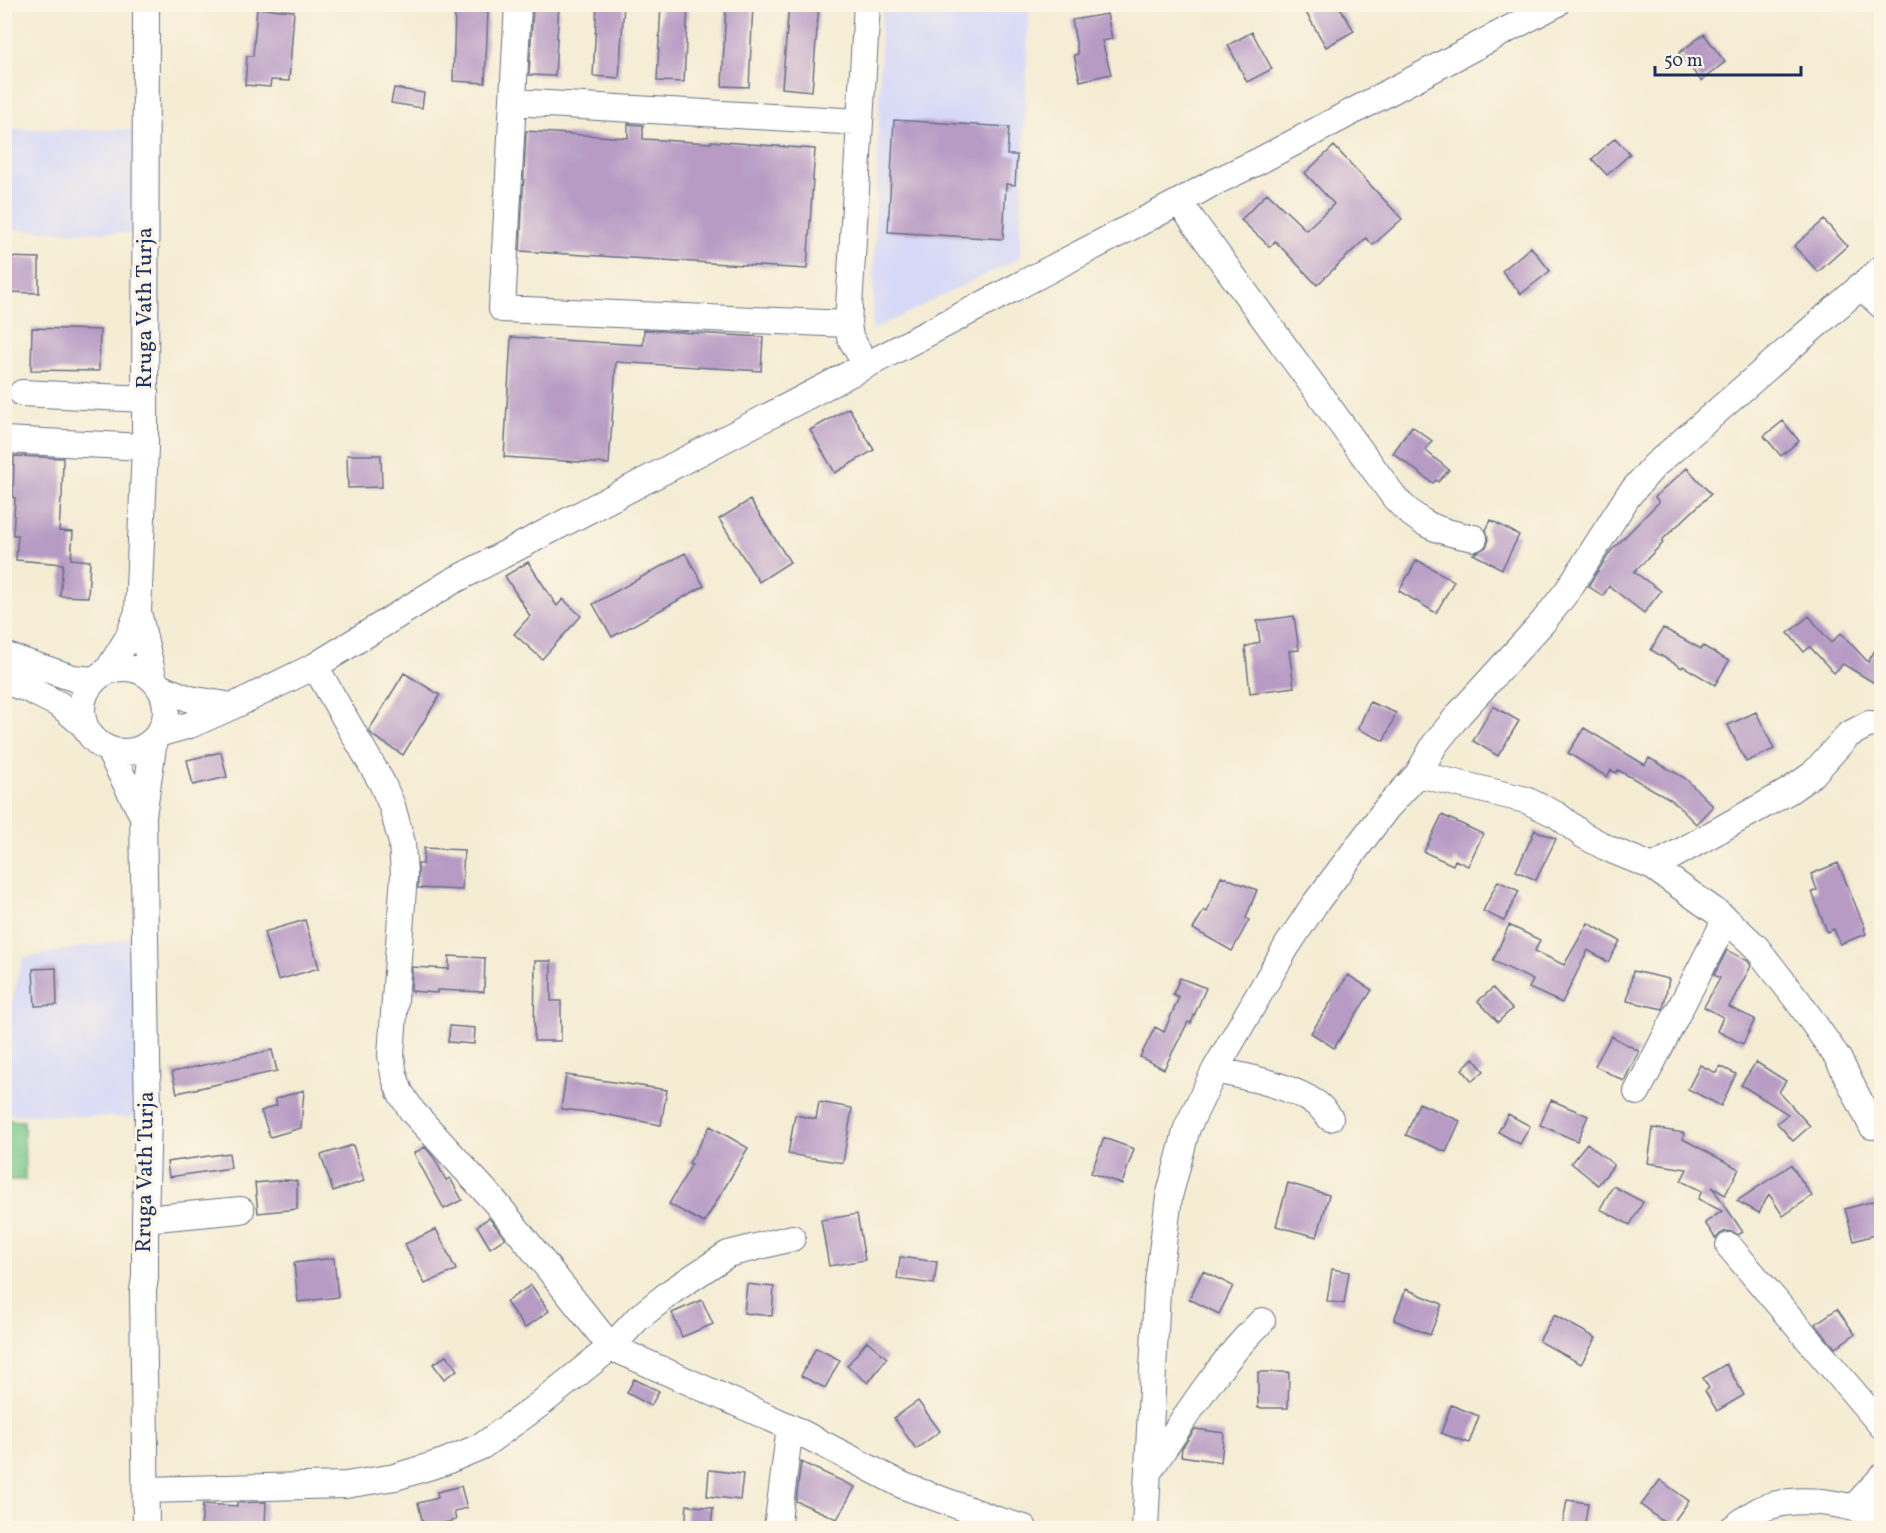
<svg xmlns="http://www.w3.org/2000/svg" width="1886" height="1533" font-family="Vollkorn,serif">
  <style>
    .built { fill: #d6d8f8 }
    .green { fill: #76c789; stroke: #487b74; stroke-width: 1.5 }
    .building { fill: #b79bc5 }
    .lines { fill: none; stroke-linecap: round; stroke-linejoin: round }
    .minor-casing { stroke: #677187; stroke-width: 28 }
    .minor { stroke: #fff; stroke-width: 26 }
    .labels { text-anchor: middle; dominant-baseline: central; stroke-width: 6; stroke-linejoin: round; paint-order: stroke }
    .street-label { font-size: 22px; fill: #1b2f5e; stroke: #fcf5e5 }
  </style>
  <rect width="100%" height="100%" fill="#fcf5e5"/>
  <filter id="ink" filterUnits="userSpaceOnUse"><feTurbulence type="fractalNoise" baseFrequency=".0167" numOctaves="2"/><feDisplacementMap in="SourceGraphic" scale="12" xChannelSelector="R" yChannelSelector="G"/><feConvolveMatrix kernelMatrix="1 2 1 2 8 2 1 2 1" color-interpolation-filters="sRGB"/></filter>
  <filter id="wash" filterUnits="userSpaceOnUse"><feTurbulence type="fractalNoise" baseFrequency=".008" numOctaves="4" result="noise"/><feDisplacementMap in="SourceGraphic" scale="24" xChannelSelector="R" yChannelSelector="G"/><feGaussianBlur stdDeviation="1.35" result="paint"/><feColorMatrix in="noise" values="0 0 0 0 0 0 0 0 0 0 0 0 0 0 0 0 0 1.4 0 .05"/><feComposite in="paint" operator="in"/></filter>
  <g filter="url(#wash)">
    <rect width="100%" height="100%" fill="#f4ecd3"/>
    <path class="built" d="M 882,5 L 1029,5 L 1020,258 L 872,330 Z
      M 5,129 L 137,130 L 132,233 L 5,230 Z
      M 135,937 L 142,1118 L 5,1114 L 5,1001 L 12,1001 L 23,958 Z"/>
    <path class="green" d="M 5,1120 L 24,1121 L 25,1180 L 5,1180 Z"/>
    <g id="blocks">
      <path class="building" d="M 533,4 L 559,4 L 555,76 L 529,75 Z
        M 597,4 L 624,4 L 619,78 L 593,76 Z
        M 661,4 L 688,4 L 684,82 L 657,81 Z
        M 726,4 L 753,4 L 749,87 L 722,86 Z
        M 789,4 L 819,4 L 812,91 L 782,88 Z
        M 1316,4 L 1338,4 L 1354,31 L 1326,47 L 1305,11 Z
        M 257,8 L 294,11 L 289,81 L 271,80 L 270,87 L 245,85 L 247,56 L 253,56 Z
        M 455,10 L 488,12 L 485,83 L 453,81 Z
        M 1107,14 L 1112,39 L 1102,41 L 1111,74 L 1080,81 L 1074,55 L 1078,54 L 1072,20 Z
        M 1252,32 L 1272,69 L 1247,82 L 1228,45 Z
        M 1704,34 L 1725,62 L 1701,81 L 1679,53 Z
        M 394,88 L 424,93 L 422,108 L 391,103 Z
        M 894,120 L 1009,127 L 1007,155 L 1017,155 L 1015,185 L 1006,184 L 1003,239 L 888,232 Z
        M 628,124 L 643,125 L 643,139 L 711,143 L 711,141 L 815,149 L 807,269 L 520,251 L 526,131 L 628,138 Z
        M 1615,138 L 1630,154 L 1607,175 L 1592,159 Z
        M 1334,146 L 1402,219 L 1373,245 L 1366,238 L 1317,285 L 1275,241 L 1270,247 L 1241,220 L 1267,193 L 1306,230 L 1334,204 L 1305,173 Z
        M 1824,220 L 1847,246 L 1818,272 L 1794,246 Z
        M 1531,247 L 1550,271 L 1521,294 L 1502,271 Z
        M 5,257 L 39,258 L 39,293 L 5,292 Z
        M 32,328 L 100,330 L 99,371 L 31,370 Z
        M 644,330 L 763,337 L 761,371 L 616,362 L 609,464 L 504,457 L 511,337 L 643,345 Z
        M 849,408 L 874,450 L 835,473 L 810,430 Z
        M 1783,421 L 1799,441 L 1781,456 L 1764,436 Z
        M 1412,426 L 1432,441 L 1425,450 L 1449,470 L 1438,482 L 1436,480 L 1433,483 L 1393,453 Z
        M 347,455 L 381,455 L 382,487 L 348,488 Z
        M 14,456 L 63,458 L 62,499 L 61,499 L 59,531 L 73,532 L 71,559 L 90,561 L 88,597 L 60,596 L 63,564 L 16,560 L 18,535 L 13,535 L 15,498 L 13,498 Z
        M 1687,468 L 1711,494 L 1661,541 L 1663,543 L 1634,572 L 1661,591 L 1644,613 L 1609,586 L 1603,596 L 1588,586 L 1611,551 L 1659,502 L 1655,497 Z
        M 750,500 L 790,562 L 759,582 L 719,519 Z
        M 1491,520 L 1519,535 L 1502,569 L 1473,554 L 1486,547 L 1489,540 L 1486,530 Z
        M 685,553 L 704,586 L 612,637 L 593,604 Z
        M 1417,560 L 1454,581 L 1436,613 L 1399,591 Z
        M 528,562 L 557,606 L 563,599 L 581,616 L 542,659 L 514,634 L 530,616 L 505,576 Z
        M 1294,616 L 1299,650 L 1289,651 L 1294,687 L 1250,693 L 1245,647 L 1260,642 L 1257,621 Z
        M 1809,616 L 1831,643 L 1841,633 L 1868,662 L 1881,640 L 1881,687 L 1843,664 L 1834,673 L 1810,647 L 1804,652 L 1788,633 Z
        M 1663,628 L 1701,649 L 1703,646 L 1729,661 L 1715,685 L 1683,666 L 1682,668 L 1651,650 Z
        M 404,673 L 440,695 L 403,755 L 373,736 L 369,730 Z
        M 1370,702 L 1396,713 L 1384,741 L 1358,729 Z
        M 1493,706 L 1519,721 L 1498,756 L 1473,741 Z
        M 1756,712 L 1774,749 L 1746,762 L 1728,725 Z
        M 1584,728 L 1645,765 L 1649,758 L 1685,778 L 1713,806 L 1696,824 L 1672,800 L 1618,770 L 1616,773 L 1611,770 L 1607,777 L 1568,753 Z
        M 221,752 L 227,777 L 193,785 L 187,760 Z
        M 1442,815 L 1483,834 L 1468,866 L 1455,860 L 1453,865 L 1424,852 Z
        M 1535,830 L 1556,839 L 1536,880 L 1516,871 Z
        M 424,848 L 464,850 L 462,890 L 418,888 L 418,864 L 423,864 Z
        M 1838,863 L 1865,928 L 1864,929 L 1866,934 L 1840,944 L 1834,929 L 1827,932 L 1812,892 L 1817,890 L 1811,874 Z
        M 1221,876 L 1257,890 L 1246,918 L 1249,920 L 1232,951 L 1193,929 L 1204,910 L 1207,912 Z
        M 1498,881 L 1519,891 L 1504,921 L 1483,911 Z
        M 305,920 L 319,968 L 278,980 L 264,932 Z
        M 1588,923 L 1620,941 L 1608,962 L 1588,950 L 1562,1003 L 1529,988 L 1533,980 L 1493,961 L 1509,925 L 1540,940 L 1535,951 L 1564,965 Z
        M 1727,950 L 1748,961 L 1751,966 L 1729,1007 L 1755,1019 L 1743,1044 L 1717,1031 L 1723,1017 L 1704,1007 L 1720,978 L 1714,975 Z
        M 449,956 L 485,958 L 484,992 L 437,990 L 437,993 L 411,991 L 412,967 L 449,969 Z
        M 535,961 L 551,961 L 551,1001 L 561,1001 L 561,1041 L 534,1041 Z
        M 56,968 L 57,1005 L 35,1006 L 33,969 Z
        M 1633,971 L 1669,979 L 1663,1009 L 1627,1001 Z
        M 1348,975 L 1372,990 L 1334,1048 L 1311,1033 Z
        M 1180,978 L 1206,988 L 1191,1023 L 1188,1022 L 1164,1069 L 1140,1057 L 1155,1027 L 1164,1032 L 1179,997 L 1173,994 Z
        M 1493,988 L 1512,1009 L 1498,1022 L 1478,1001 Z
        M 450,1026 L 475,1028 L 474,1044 L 448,1042 Z
        M 1611,1036 L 1639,1051 L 1624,1081 L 1595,1066 Z
        M 272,1050 L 277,1071 L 177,1093 L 172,1072 Z
        M 1473,1058 L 1484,1071 L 1472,1081 L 1462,1069 Z
        M 1756,1062 L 1786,1081 L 1779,1092 L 1810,1126 L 1793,1141 L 1777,1123 L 1788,1114 L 1741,1085 Z
        M 1700,1065 L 1716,1073 L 1720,1066 L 1736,1074 L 1721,1106 L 1688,1089 Z
        M 566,1075 L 667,1090 L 661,1125 L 598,1113 L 561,1109 Z
        M 304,1090 L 301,1128 L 270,1137 L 261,1111 L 277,1105 L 275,1099 Z
        M 1551,1100 L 1588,1116 L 1577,1141 L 1540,1125 Z
        M 819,1102 L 852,1108 L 843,1163 L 788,1154 L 795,1115 L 816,1119 Z
        M 1419,1103 L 1460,1121 L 1446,1152 L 1406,1135 Z
        M 1508,1114 L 1530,1126 L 1520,1144 L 1498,1132 Z
        M 710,1126 L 748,1148 L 704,1223 L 669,1204 L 692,1164 L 689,1163 Z
        M 1653,1128 L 1684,1133 L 1683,1139 L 1739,1169 L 1725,1195 L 1712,1187 L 1743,1232 L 1738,1235 L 1733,1232 L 1726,1231 L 1720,1234 L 1716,1239 L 1705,1223 L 1722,1211 L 1698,1199 L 1702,1191 L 1681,1181 L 1687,1169 L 1648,1163 Z
        M 1104,1138 L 1134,1149 L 1122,1184 L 1091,1173 Z
        M 1587,1143 L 1614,1165 L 1598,1185 L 1571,1163 Z
        M 353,1145 L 364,1181 L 333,1191 L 321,1155 Z
        M 425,1147 L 434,1158 L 446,1180 L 450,1178 L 462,1200 L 444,1209 L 414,1153 Z
        M 229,1153 L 231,1168 L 169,1177 L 167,1162 Z
        M 1791,1165 L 1812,1196 L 1783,1216 L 1769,1194 L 1759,1213 L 1737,1201 Z
        M 286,1180 L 297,1181 L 297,1209 L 258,1213 L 255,1183 Z
        M 1288,1183 L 1329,1195 L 1317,1237 L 1276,1226 Z
        M 1613,1186 L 1643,1202 L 1630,1225 L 1600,1209 Z
        M 1881,1199 L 1881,1233 L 1854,1241 L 1845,1209 Z
        M 857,1214 L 865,1260 L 829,1266 L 821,1220 Z
        M 489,1218 L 505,1238 L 490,1248 L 477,1226 Z
        M 436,1229 L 456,1270 L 425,1284 L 405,1244 Z
        M 900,1257 L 937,1262 L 934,1284 L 897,1279 Z
        M 334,1258 L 338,1297 L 298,1302 L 294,1263 Z
        M 1332,1269 L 1349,1272 L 1344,1304 L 1327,1301 Z
        M 1203,1271 L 1233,1286 L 1219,1314 L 1189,1299 Z
        M 747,1284 L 774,1287 L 772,1316 L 744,1313 Z
        M 531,1285 L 549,1311 L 525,1328 L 506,1302 Z
        M 1406,1289 L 1442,1304 L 1430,1335 L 1394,1320 Z
        M 702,1300 L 713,1324 L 682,1337 L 672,1313 Z
        M 1837,1309 L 1855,1334 L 1835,1348 L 1815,1324 Z
        M 1554,1315 L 1596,1338 L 1581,1364 L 1539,1341 Z
        M 867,1341 L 887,1358 L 868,1383 L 847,1366 Z
        M 816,1348 L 840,1360 L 825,1388 L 801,1376 Z
        M 447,1355 L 457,1370 L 444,1379 L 433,1364 Z
        M 1726,1364 L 1744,1395 L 1717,1411 L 1705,1391 L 1709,1388 L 1703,1378 Z
        M 1258,1372 L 1289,1372 L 1288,1408 L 1258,1408 Z
        M 634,1379 L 659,1391 L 651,1406 L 627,1393 Z
        M 918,1401 L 940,1431 L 916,1449 L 894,1418 Z
        M 1451,1405 L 1479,1416 L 1469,1443 L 1441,1433 Z
        M 1195,1429 L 1224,1433 L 1221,1462 L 1181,1456 L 1182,1448 Z
        M 801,1462 L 855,1487 L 837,1519 L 796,1501 Z
        M 709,1470 L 743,1474 L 740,1500 L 707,1496 Z
        M 1660,1480 L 1689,1501 L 1670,1527 L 1641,1505 Z
        M 461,1486 L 467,1508 L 454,1511 L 456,1520 L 424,1528 L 418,1503 L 438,1498 L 437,1492 Z
        M 1567,1500 L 1588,1503 L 1584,1528 L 1562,1528 Z
        M 266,1502 L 265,1525 L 258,1525 L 258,1528 L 201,1528 L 203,1504 L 237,1506 L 237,1503 Z
        M 687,1505 L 713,1508 L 711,1527 L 701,1526 L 701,1528 L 685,1528 Z"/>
    </g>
  </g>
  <g filter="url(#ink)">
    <use href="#blocks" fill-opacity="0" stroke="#677187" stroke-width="1.5"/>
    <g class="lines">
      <g class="minor-casing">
        <path id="minor" d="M 146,4 L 145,447 L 138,612 L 154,680
          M 518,4 L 502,309 L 848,324
          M 513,102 L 860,122
          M 1179,202 L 1395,498 C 1419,525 1439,532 1474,538
          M 1860,286 L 1882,306
          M 866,365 L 850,337 L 848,324 L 867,4
          M 22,393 L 145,399
          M 4,440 L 145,447
          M 4,655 L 73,678 L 94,680
          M 315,666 L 382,783 L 392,806 L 402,843 L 404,875 L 391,1055 L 394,1075 L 400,1092 L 412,1111 L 496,1203 L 611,1347 L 790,1427 L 904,1486 L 997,1520 L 1024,1528
          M82 710a42 42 0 1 1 84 0a42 42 0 1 1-84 0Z
          M 108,670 L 128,638 L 138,612
          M 4,681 L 30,690 L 60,705 L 85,726
          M 159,687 L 190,699 L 233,706
          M 158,734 L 190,725 L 233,706 L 315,666 L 451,582 L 1179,202 L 1211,184 L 1259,161 L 1556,4
          M 108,749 L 143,816
          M 1418,774 L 1526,800 L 1557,815 L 1583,835 L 1609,849 L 1653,867 L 1726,919 L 1756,947 L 1798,1001 L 1838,1058 L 1872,1126
          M 1653,867 L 1789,791 L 1813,774 L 1848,735 L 1869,724 L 1882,725
          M 1215,1070 C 1247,1077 1290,1085 1317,1104 C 1322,1108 1326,1113 1330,1118
          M 1637,1092 L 1726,919
          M 145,1219 L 241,1210
          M 1729,1246 L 1882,1426
          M 1149,1471 C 1184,1419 1217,1365 1262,1321
          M 146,1490 L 346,1485 L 395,1477 L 444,1462 L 482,1446 L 540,1404 L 611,1347 L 637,1319 L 672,1291 L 728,1254 L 792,1238
          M 1854,1507 L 1882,1477
          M 146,1528 L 143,1291 L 145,1277 L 145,1219 L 148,1117 L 143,816 L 154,740
          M 777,1528 L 790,1427
          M 1145,1528 L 1157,1291 L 1169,1197 L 1187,1128 L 1215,1070 L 1287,946 L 1314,905 L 1386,809 L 1418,774 L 1435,744 L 1460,713 L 1543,622 L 1568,590 L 1628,496 L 1654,466 L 1882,268
          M 1733,1528 C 1742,1522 1753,1512 1764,1508 C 1801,1494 1845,1504 1882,1516"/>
      </g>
      <use href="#minor" class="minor"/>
    </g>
  </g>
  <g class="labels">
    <g class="street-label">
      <text transform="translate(145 308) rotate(-90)">Rruga Vath Turja</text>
      <text transform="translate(146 1172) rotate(-89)">Rruga Vath Turja</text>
    </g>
  </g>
  <rect width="1886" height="1533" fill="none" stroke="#fcf5e5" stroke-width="24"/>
  <path d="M1655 66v9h146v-9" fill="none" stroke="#1b2f5e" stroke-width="3"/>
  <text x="1664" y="66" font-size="18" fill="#1b2f5e" stroke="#fcf5e5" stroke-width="4.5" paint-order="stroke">50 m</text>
</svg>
